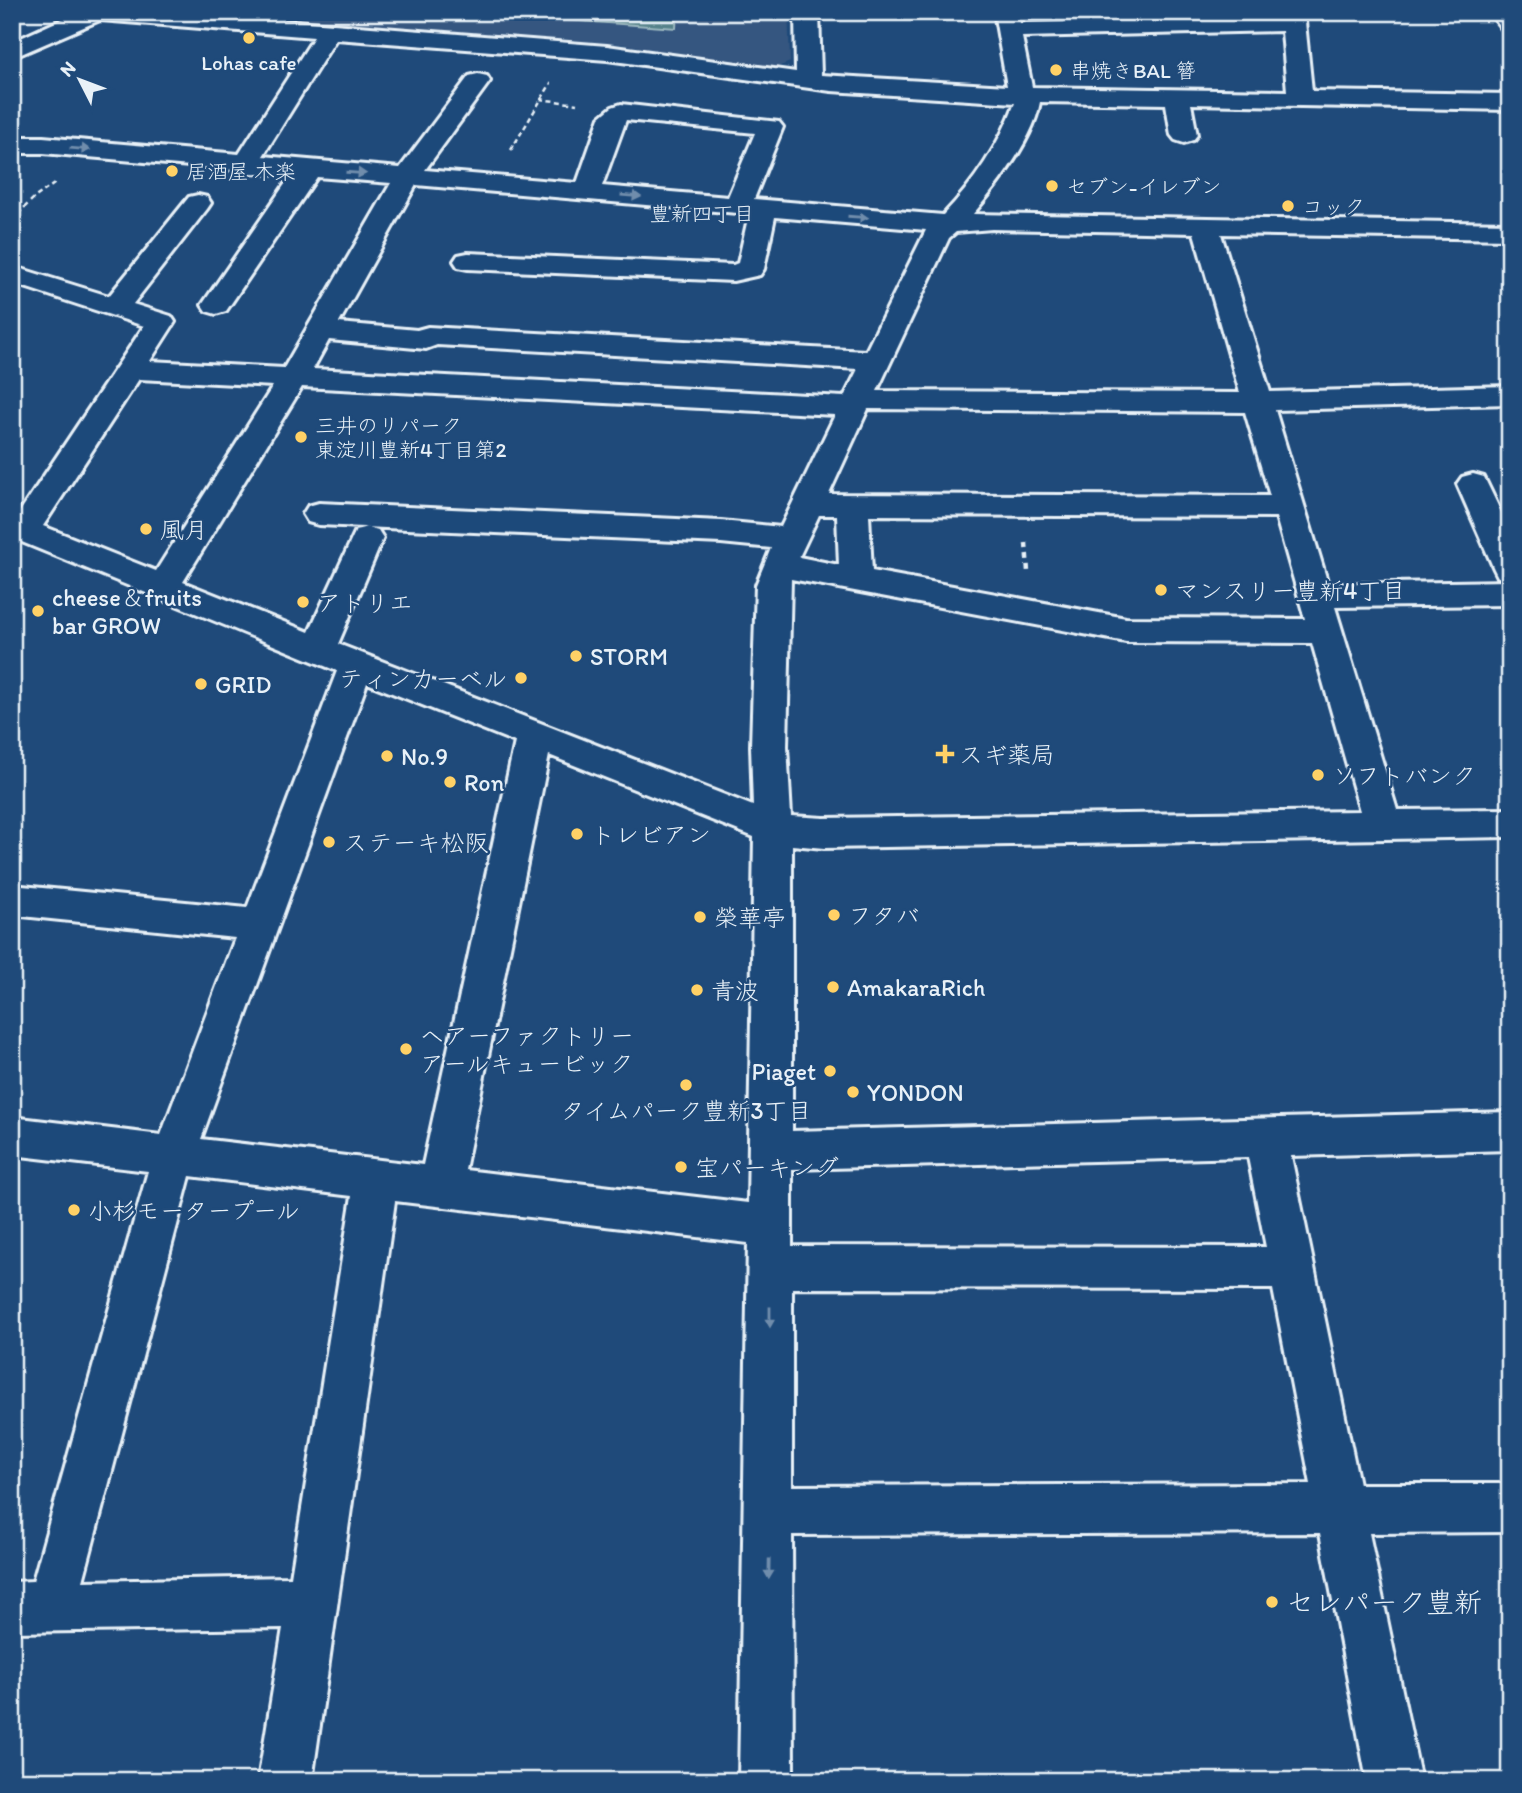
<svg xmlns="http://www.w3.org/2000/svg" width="1522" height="1793" font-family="Itim,'Klee One',sans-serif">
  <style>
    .built { fill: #365780 }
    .green { fill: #55828a; stroke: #9ebac1; stroke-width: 2 }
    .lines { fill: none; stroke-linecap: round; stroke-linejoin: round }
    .minor-casing { stroke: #e8f1f8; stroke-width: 6 }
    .path-far1 { stroke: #e8f1f8; stroke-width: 2.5; stroke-dasharray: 5 3.5; stroke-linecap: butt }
    .path { stroke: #e8f1f8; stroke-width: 4.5; stroke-dasharray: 6 5; stroke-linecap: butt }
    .minor { fill: #1f4a7a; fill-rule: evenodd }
    .oneway { fill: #6f8dac }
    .poi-dot { fill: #ffd166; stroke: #1f4a7a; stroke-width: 2.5 }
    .labels { text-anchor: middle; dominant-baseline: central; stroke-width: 5; stroke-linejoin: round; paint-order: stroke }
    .far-poi-label { font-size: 21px; fill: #e8f1f8; stroke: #1f4a7a; text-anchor: start }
    .far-neighbourhood-label { font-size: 21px; fill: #e8f1f8; stroke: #1f4a7a }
    .poi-label { font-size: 24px; fill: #e8f1f8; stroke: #1f4a7a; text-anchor: start }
    .near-poi-label { font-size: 28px; fill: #e8f1f8; stroke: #1f4a7a; text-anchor: start }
  </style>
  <rect width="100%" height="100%" fill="#1f4a7a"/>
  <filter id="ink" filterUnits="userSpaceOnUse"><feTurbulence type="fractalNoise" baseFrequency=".0143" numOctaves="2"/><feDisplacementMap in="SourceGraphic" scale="14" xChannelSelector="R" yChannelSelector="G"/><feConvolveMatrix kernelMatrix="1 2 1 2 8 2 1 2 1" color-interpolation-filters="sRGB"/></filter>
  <g filter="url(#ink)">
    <path class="built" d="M 211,12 L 788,12 L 790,62 L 775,68 L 620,44 Z"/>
    <path class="green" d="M 454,12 L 677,12 L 676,28 Z"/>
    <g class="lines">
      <g class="minor-casing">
        <path id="minor" d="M 78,12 L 183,12 L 607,46 L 796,72 L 795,12 L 819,12 L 821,75 L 1007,86 L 994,12 L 1018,12 L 1020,23 L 1281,17 L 1280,12 L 1304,12 L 1312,91 L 1510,94 L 1510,110 L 1191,104 L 1197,135 L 1193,140 L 1184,143 L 1175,140 L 1171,135 L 1166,104 L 1040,102 C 1034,138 997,186 973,214 L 1510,223 L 1510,239 L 1221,234 L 1270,392 L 1510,386 L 1510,404 L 1275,410 L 1328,584 L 1510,581 L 1510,605 L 1335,607 L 1397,810 L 1510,809 L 1510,837 L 824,848 L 792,845 L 792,1131 L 1510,1112 L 1510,1150 L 1291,1156 L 1359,1484 L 1510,1484 L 1510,1532 L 1369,1533 L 1421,1781 L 1367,1781 L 1320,1533 L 792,1535 L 793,1781 L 739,1781 L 748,1243 L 395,1201 L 312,1781 L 258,1781 L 283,1628 L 12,1632 L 12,1582 L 33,1581 L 148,1171 L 12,1155 L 12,1117 L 161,1135 L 235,938 L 12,915 L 12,885 L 247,908 L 337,671 L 12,538 L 12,515 L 17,516 L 144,326 L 12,283 L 12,266 L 109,296 L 189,197 L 198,195 L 207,197 L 211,203 L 207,209 L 133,304 L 171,316 L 175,322 L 150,361 L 284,368 L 391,183 L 317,177 L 226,311 L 216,314 L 206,311 L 202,305 L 292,174 L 245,173 L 235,170 L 43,153 L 12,153 L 12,137 L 43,137 L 239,154 L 314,37 L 100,20 L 12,58 L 12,42 ZM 1282,31 L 1287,91 L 1032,87 L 1022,37 ZM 336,39 L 607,60 L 831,91 L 1015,103 C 999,145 974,183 943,215 L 754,199 L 783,127 L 779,122 L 621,104 L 612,107 L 600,117 L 577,183 L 425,170 L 490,81 L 487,76 L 478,74 L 469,76 L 400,168 L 263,156 ZM 626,120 L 755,133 L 728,197 L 602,186 ZM 416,185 L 749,214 L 738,263 L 733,265 L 468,253 L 458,255 L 454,261 L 458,267 L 468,269 L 733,281 L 760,275 L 764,269 L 775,217 L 926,230 L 866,351 L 428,327 L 417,330 L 339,323 ZM 992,229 L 1194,233 L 1240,393 L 877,391 L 949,238 L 956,232 ZM 329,340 L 426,349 L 437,345 L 858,369 L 844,397 L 313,369 ZM 139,379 L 273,386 L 156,571 L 43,526 ZM 302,387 L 835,415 L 781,527 L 721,521 L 319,503 L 308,506 L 303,514 L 308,522 L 319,525 L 721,543 L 771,548 L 756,585 L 751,746 L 753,806 L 338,644 L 383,538 L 378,530 L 367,527 L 356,530 L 309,632 L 183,582 ZM 868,409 L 1245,412 L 1270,496 L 829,494 ZM 819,515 L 837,515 L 839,565 L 799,557 ZM 869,515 L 1276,517 L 1305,619 L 1126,618 L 872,571 ZM 791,579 L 1126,642 L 1312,643 L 1360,811 L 824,818 L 791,816 L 787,746 ZM 367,683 L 515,742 L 423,1165 L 201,1139 ZM 549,755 L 754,837 L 748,1203 L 465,1170 ZM 1248,1157 L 1266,1247 L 792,1246 L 792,1169 ZM 190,1176 L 352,1196 L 291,1577 L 83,1581 ZM 792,1288 L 1273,1289 L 1311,1484 L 792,1486 Z
          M 1489,12 L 1510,12 L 1510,31 L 1502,29 Z
          M 1473,474 L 1484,477 L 1510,531 L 1510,580 L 1498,577 L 1494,569 L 1457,484 L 1462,477 Z"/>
      </g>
      <path class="path-far1" d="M 540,99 L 577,104
        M 511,150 L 551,83
        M 12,220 L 34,198 L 57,182"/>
      <path class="path" d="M 1026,543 L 1028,572"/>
      <use href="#minor" class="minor"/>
    </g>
    <defs><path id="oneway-solid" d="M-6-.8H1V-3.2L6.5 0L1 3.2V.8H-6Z" transform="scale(1.75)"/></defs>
    <g class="oneway">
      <use href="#oneway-solid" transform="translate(80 149) rotate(5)"/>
      <use href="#oneway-solid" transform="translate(356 173) rotate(4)"/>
      <use href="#oneway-solid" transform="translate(631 196) rotate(5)"/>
      <use href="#oneway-solid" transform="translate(858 217) rotate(4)"/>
      <use href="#oneway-solid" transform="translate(770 1317) rotate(90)"/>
      <use href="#oneway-solid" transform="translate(769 1569) rotate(91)"/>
    </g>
  </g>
  <g class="poi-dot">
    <circle cx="249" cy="38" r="7"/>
    <circle cx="1056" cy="70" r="7"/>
    <circle cx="172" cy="171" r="7"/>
    <circle cx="1052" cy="186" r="7"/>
    <circle cx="1288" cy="206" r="7"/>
    <circle cx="301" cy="437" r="7"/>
    <circle cx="146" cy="529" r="7"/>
    <circle cx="1161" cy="590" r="7"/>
    <circle cx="303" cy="602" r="7"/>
    <circle cx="38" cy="611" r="7"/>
    <circle cx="576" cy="656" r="7"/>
    <circle cx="521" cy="678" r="7"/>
    <circle cx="201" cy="684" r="7"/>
    <path d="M941.5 743.5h7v7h7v7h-7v7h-7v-7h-7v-7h7z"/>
    <circle cx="387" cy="756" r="7"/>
    <circle cx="1318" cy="775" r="7"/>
    <circle cx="450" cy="782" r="7"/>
    <circle cx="577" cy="834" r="7"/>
    <circle cx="329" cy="842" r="7"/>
    <circle cx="834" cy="915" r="7"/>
    <circle cx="700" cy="917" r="7"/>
    <circle cx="833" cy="987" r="7"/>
    <circle cx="697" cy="990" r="7"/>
    <circle cx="406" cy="1049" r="7"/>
    <circle cx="830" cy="1071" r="7"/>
    <circle cx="686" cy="1085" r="7"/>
    <circle cx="853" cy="1092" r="7"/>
    <circle cx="681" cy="1167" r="7"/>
    <circle cx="74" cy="1210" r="7"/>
    <circle cx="1272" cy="1602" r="7"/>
  </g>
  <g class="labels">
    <g class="far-poi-label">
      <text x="249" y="62" text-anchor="middle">Lohas cafe</text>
      <text x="1070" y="70">串焼きBAL 簪</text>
      <text x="186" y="171">居酒屋 木楽</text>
      <text x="1066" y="186">セブン-イレブン</text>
      <text x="1302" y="206">コック</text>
      <text x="315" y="425">三井のリパーク<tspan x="315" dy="24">東淀川豊新4丁目第2</tspan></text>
    </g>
    <g class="far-neighbourhood-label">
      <text x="702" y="213">豊新四丁目</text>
    </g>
    <g class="poi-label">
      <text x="160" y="529">風月</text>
      <text x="1175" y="590">マンスリー豊新4丁目</text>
      <text x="52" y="597">cheese＆fruits<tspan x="52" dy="28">bar GROW</tspan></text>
      <text x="317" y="602">アトリエ</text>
      <text x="590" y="656">STORM</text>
      <text x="507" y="678" text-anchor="end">ティンカーベル</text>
      <text x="215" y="684">GRID</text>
      <text x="959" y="754">スギ薬局</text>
      <text x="401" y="756">No.9</text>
      <text x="1332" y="775">ソフトバンク</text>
      <text x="464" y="782">Ron</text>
      <text x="591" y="834">トレビアン</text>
      <text x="343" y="842">ステーキ松阪</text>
      <text x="848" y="915">フタバ</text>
      <text x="714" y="917">榮華亭</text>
      <text x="847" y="987">AmakaraRich</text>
      <text x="711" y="990">青波</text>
      <text x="420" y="1035">ヘアーファクトリー<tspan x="420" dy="28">アールキュービック</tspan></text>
      <text x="816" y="1071" text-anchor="end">Piaget</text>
      <text x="867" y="1092">YONDON</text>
      <text x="686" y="1110" text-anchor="middle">タイムパーク豊新3丁目</text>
      <text x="695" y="1167">宝パーキング</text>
      <text x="88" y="1210">小杉モータープール</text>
    </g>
    <g class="near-poi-label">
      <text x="1286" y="1602">セレパーク豊新</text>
    </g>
  </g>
  <rect width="1522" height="1793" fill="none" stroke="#1f4a7a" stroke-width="42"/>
  <rect x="21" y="21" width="1480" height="1751" fill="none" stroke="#e8f1f8" stroke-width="2.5" filter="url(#ink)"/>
  <g transform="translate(80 80) rotate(312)" stroke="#1f4a7a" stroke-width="5" paint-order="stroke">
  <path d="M0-5L12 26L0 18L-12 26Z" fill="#e8f1f8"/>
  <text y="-10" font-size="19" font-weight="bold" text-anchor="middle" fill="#e8f1f8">N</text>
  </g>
</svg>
